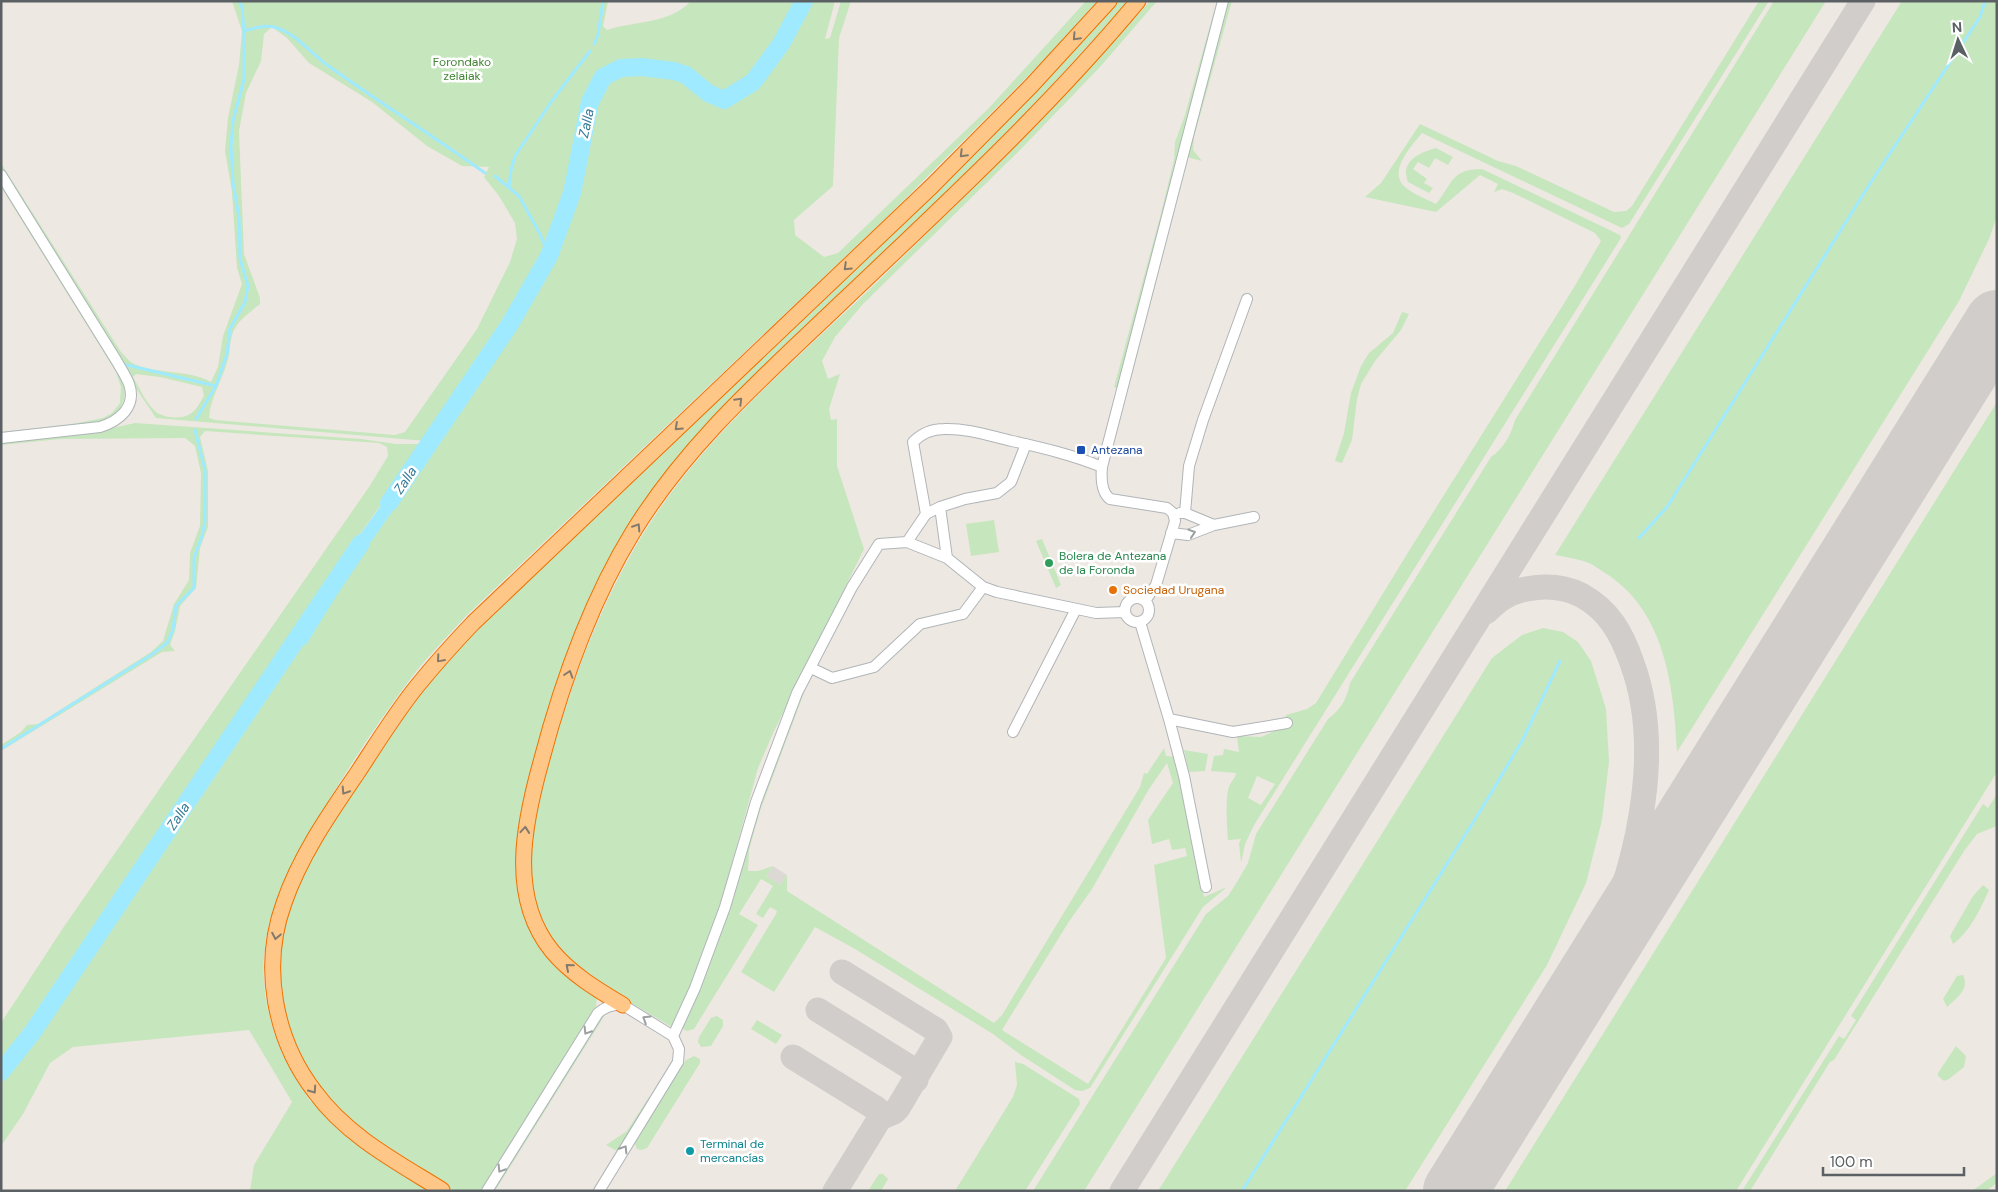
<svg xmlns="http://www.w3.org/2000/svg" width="1998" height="1192" font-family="'DM Sans',sans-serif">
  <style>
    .industrial { fill: #dcd8d4 }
    .green { fill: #c6e6bd; fill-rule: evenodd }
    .water { fill: #a0eaff }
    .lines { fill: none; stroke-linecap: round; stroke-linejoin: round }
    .stream { stroke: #a0eaff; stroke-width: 3 }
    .river { stroke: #a0eaff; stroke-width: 18 }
    .taxiway { stroke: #d0cdca; stroke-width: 25 }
    .runway { stroke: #d0cdca; stroke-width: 64 }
    .minor-casing { stroke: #b0b5b8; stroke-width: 12 }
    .highway-casing { stroke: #ef7100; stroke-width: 17 }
    .minor { stroke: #fff; stroke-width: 10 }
    .highway { stroke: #ffc787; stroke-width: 15 }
    .oneway { stroke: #837a6c }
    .oneway2 { stroke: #9ca0a1 }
    .transit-dot { fill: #1a4fb4; stroke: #fff; stroke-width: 2 }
    .leisure-dot { fill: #2e9e5b; stroke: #fff; stroke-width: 2 }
    .food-dot { fill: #e8710a; stroke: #fff; stroke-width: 2 }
    .culture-dot { fill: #0f9aa8; stroke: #fff; stroke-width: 2 }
    .labels { text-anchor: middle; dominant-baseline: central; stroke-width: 5; stroke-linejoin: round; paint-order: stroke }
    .park-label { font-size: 12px; fill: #408332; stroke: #fff }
    .transit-label { font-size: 12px; fill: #164399; stroke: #fff; text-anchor: start }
    .leisure-label { font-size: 12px; fill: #27864d; stroke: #fff; text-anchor: start }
    .food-label { font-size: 12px; fill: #c56008; stroke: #fff; text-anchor: start }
    .culture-label { font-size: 12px; fill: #0d838f; stroke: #fff; text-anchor: start }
    .water-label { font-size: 14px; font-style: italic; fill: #347b98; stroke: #fff }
  </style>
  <rect width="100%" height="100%" fill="#eee8e2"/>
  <path class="industrial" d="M 773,866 L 787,875 L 780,885 L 766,876 Z"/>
  <path class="green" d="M 232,1 L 608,1 L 603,26 L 607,30 C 637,20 668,25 691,1 L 835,1 L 825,39 L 830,38 L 841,1 L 851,1 L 839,38 L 833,186 L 794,220 L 795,235 L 824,257 L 838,253 L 989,108 L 1086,1 L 1097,1 L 1064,40 L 888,216 L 466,616 C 448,636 428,656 411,678 C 377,723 346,771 317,820 C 292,864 268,904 264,956 C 261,993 272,1037 290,1069 C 296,1080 304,1091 310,1101 L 316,1103 L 432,1191 L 250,1191 L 254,1165 L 292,1102 L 249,1030 L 73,1047 L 50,1063 L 23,1114 L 1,1146 L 1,1023 L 63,928 L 369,487 L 388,456 L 387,447 L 379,443 L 205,431 L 200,437 L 208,471 L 208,527 L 200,548 L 196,588 L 180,606 L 175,631 L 170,645 L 175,651 L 162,652 L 1,751 L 1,745 L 21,732 L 27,725 L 38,724 L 151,652 L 163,641 L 174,604 L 189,580 L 190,553 L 200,526 L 201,473 L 195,446 L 185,438 L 61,439 L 1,445 L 1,443 L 86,434 L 135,423 L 361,439 L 396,444 L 424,444 L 426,441 L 156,418 L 133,384 L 1,170 L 1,163 L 121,352 C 124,355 128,360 132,363 C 156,375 189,369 211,382 L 218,367 L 223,336 L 242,284 L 237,268 L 232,192 L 225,151 L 228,118 L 239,65 L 242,31 ZM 272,27 L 287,38 L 309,63 L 372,102 L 427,146 L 462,166 L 489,167 L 484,177 L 499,196 L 515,223 L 517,239 L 510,262 L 477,329 L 405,432 L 395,435 L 215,420 L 209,418 C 210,398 223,379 228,359 C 230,351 230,340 233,332 C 238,320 250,312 260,304 L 260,298 L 244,254 L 239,131 L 246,93 L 261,61 L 264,34 ZM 136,374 L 160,377 L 202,387 L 204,396 C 200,402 197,410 190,414 C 181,420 161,418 154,410 C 145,401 139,387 133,377 ZM 397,482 L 407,489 L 351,569 L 349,563 L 343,558 Z
    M 1118,1 L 1129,1 L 1025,114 L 950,189 L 720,410 L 674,461 L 649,495 L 537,751 L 524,909 L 597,994 L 596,1007 L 482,1191 L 454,1191 L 378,1142 L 341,1114 L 305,1066 L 288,1026 L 280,990 L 280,956 L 286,918 L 298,885 L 315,852 L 375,757 L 407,712 L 447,661 L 500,605 L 714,404 L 944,183 Z
    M 1150,1 L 1157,1 L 1100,67 L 1022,148 L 863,304 L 835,337 L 822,361 L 828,379 L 840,374 L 829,409 L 831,420 L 837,419 L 837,466 L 864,549 L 774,731 L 758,768 L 717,918 L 676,1024 L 670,1026 C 632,1003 572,973 549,935 C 516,882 533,818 549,762 C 572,682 600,603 645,531 C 703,438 790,365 869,290 C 966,196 1061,102 1150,1 Z
    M 1217,1 L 1219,1 L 1117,388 L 1114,387 L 1160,217 L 1174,160 L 1175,142 L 1184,118 Z
    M 1227,1 L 1232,1 L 1194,137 L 1193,150 L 1202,161 L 1187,157 Z
    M 1759,1 L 1769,1 L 1629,224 L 1622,228 L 1422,133 C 1412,145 1387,172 1405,187 C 1413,194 1426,199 1436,204 C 1453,183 1451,169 1482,169 L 1620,235 L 1621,238 L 1254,825 L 1245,844 L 1241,863 L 1239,843 L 1241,839 L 1228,840 C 1227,828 1225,797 1229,787 C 1231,781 1235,779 1236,773 L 1211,771 L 1214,756 L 1223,755 L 1224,749 L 1239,752 L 1237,736 L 1261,737 L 1284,727 L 1286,715 L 1307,709 L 1316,703 L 1412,546 L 1573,289 L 1601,241 L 1595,233 L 1513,193 L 1502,189 L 1494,192 L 1498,184 L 1480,175 L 1436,212 L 1365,197 L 1381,183 L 1420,124 L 1498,161 L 1516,166 L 1614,212 L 1626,211 L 1632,206 ZM 1257,776 L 1275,784 L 1261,805 L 1248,798 Z
    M 1774,1 L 1826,1 L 1084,1191 L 1033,1191 L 1206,914 L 1228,896 L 1237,882 L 1248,863 L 1256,834 L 1328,719 C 1341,709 1347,699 1350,683 L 1491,457 C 1504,448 1511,435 1515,420 Z
    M 1902,1 L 1997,1 L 1997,216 L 1989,239 L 1959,301 L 1677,752 C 1674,687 1665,610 1605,573 C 1600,570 1594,565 1589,563 C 1578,559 1566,557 1555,555 Z
    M 1436,148 L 1453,157 L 1448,165 L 1435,158 L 1429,168 L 1418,162 L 1413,169 L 1427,179 L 1424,183 L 1433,188 L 1429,193 L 1408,182 C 1400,162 1418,153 1436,148 Z
    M 1,181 L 121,374 C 130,401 122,413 98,424 L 1,436 L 1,432 L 72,424 L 103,418 L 112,413 L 120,403 L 121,387 L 116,372 L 1,187 Z
    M 1402,312 L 1409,314 L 1401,330 L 1375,361 L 1361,384 L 1357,399 L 1352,440 L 1342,463 L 1335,461 L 1344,433 L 1351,393 L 1361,366 L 1369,353 L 1393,333 Z
    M 1997,402 L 1997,772 L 1736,1191 L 1505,1191 Z
    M 994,520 L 999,552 L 971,556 L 966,524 Z
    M 1042,539 L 1061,585 L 1056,588 L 1036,541 Z
    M 1543,628 L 1563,632 L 1578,642 L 1591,661 L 1606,709 L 1609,762 L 1602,820 L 1586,883 L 1547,965 L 1405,1191 L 1158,1191 L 1492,658 L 1522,635 Z
    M 808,682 L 760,811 L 749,850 L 748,871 L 758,871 L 773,866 L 766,876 L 780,885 L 787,875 L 787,891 L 994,1023 L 1002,1015 L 1140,787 L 1144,773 L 1147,774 L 1164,748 L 1166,756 L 1176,757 L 1204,897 L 1227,887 L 1203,907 L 1090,1088 L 1082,1091 L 1075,1090 L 1021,1055 L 993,1034 L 855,949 L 815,927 L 774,992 L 741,972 L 776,914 L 777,911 L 770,907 L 763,918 L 756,914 L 773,886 L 761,879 L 739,914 L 758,925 L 694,1029 L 687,1031 L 681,1028 L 757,808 L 795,706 ZM 1167,763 L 1173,783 L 1148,820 L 1152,844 L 1169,839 L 1172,850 L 1185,848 L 1187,856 L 1154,865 L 1166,958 L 1088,1084 L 1002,1030 L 1068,923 L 1092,889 L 1149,789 Z
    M 1184,750 L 1208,754 L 1205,771 L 1189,772 Z
    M 1997,794 L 1997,826 L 1977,834 L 1964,851 L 1834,1060 L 1830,1062 L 1750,1191 L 1742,1191 L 1839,1036 L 1844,1039 L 1856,1020 L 1851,1016 L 1983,804 L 1988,808 Z
    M 1983,885 L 1989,890 C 1981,908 1970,932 1953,944 L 1950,936 L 1973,896 Z
    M 1963,975 C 1970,989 1957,998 1947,1007 L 1943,999 L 1957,976 Z
    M 608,1010 L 495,1191 L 491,1191 L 599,1017 Z
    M 717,1016 L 723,1020 L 723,1026 L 711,1046 L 701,1047 L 698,1042 L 699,1037 L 711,1018 Z
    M 757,1020 L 782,1035 L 776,1044 L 751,1029 Z
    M 1956,1046 L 1966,1056 L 1964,1067 L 1949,1079 L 1944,1081 L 1938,1076 L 1938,1073 Z
    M 694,1056 L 700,1059 L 700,1063 L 647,1148 L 641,1150 L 637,1149 L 634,1142 L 686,1060 Z
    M 1015,1062 L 1023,1064 L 1079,1099 L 1080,1104 L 1025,1191 L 955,1191 L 1013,1097 L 1017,1085 Z
    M 649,1097 L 651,1098 L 617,1151 L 606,1145 L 627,1131 Z
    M 1997,1173 L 1997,1183 L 1986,1191 L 1972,1191 Z
    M 879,1174 L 883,1174 L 888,1179 L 881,1191 L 868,1191 Z"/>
  <path class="water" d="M 398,482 L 408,489 L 352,569 L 349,563 L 343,558 Z
    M 324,595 L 335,598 L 306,645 L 303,644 L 297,652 L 284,652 Z"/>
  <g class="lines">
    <path class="stream" d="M 239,1 L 242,7 L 244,31 C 254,28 263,25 274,27 C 294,32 311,53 327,65 C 379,102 433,136 485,173
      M 594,44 L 598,35 L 603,1
      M 495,176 L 519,196 L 540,234 L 549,256
      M 509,187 L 511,170 L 515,156 L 551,102 L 590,51
      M 127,365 L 216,386
      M 196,419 L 216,386 L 227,354 L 230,329 L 245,302 L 248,286 L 240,259 L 239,217 L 233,183 L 231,146 L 233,121 L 244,79 L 244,31
      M 1639,538 L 1667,507 L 1871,182 L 1980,17 L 1985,1
      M 1,749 L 151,655 L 167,643 L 173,630 L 176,606 L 194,588 L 194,558 L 202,536 L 205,521 L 205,470 L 195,430
      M 1242,1191 L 1487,800 L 1523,739 L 1560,661"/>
    <path class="river" d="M 389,503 L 510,324 L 549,256 L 572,193 L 590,102 L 603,77 L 621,68 L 642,67 L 674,71 L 686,75 L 708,93 L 724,100 L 753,82 L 781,44 L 804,1
      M 1,1072 L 32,1033 L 361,543"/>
    <path class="taxiway" d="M 1486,612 C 1491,608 1495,603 1501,599 C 1523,585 1557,583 1581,595 C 1609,610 1622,634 1632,663 C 1666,755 1635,879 1592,963 C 1581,985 1569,1005 1557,1026
      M 818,1010 L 911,1068 L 914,1071 L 916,1080
      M 793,1057 L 877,1109 L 880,1118
      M 835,1191 L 880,1118 L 894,1112 L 898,1108 L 940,1037 L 936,1030 L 842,972
      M 1122,1191 L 1863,1"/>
    <path class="runway" d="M 1455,1191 L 1997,322"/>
    <g class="minor-casing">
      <path id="minor" d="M 1,175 L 116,360 C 120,367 126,376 129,384 C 137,407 119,421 100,427 L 1,438
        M 1102,467 L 1223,1
        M 940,507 L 947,558
        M 1180,513 L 1185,513 L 1214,525
        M 1185,513 L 1189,466 L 1203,420 L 1247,299
        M 926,514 L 940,507 L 965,499 L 997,493 L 1011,482 L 1026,444
        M 1171,533 L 1188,535 L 1214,525 L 1254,517
        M 907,542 L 926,514 L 913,442 C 921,434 932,429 944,429 C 967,428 990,436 1012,441 C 1043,448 1073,455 1102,467 C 1101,478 1101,492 1110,499 L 1167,508 L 1173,513 L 1175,521 L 1156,585 L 1145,601
        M1125 610a12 12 0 1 1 24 0a12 12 0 1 1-24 0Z
        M 1140,622 L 1169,719 L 1184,776 L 1206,887
        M 811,668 L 832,678 L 874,667 L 920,624 L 963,614 L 983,587
        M 1169,719 L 1233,732 L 1287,723
        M 1013,732 L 1076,609
        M 673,1036 L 695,988 L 725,907 L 756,802 L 797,693 L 852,587 L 879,544 L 907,542 L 947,558 L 983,587 L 997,592 L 1096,613 L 1125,612
        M 487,1191 L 598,1013 C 605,1007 614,1004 623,1005 L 673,1036 L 679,1049 L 678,1062 L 599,1191"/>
    </g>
    <g class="highway-casing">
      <path id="highway" d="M 623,1005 C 598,990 571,974 552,951 C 508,897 524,823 541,762 C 562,682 590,602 633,532 C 688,442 768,373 843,301 C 944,205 1048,109 1138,1
        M 442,1190 C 397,1162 347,1136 315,1092 C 274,1039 261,966 284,903 C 300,856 330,813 358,772 C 377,743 396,712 418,685 C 435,664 454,643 473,623 L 932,186 L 1031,86 L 1109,1"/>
    </g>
    <use href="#minor" class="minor"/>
    <use href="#highway" class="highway"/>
  </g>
  <defs><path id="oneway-chevron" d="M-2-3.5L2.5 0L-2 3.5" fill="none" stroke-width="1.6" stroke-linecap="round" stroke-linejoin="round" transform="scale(1.25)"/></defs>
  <g class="oneway">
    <use href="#oneway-chevron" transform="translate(1076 37) rotate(133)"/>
    <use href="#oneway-chevron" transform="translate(963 154) rotate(135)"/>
    <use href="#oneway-chevron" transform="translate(847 267) rotate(136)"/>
    <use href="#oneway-chevron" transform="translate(739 401) rotate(-45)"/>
    <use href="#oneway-chevron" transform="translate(678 427) rotate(137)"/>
    <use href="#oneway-chevron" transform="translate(637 527) rotate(-57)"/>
    <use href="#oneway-chevron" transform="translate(440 659) rotate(131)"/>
    <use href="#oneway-chevron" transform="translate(569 674) rotate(-72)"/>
    <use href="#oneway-chevron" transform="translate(345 791) rotate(123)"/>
    <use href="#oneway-chevron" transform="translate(525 830) rotate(-85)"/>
    <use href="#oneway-chevron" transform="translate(276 936) rotate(101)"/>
    <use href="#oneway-chevron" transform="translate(569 967) rotate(-139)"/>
    <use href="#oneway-chevron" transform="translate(313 1090) rotate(55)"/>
  </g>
  <g class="oneway2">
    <use href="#oneway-chevron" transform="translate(1192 533) rotate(-18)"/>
    <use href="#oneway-chevron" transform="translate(646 1019) rotate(-148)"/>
    <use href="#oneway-chevron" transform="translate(587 1031) rotate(122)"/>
    <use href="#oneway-chevron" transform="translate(624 1149) rotate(-58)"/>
    <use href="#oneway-chevron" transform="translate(501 1169) rotate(122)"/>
  </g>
  <rect class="transit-dot" x="1076" y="445" width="10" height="10" rx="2.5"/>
  <circle class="leisure-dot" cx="1049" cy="563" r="5"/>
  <circle class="food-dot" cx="1113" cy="590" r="5"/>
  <circle class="culture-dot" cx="690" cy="1151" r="5"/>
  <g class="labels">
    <g class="park-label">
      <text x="462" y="62">Forondako<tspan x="462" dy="14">zelaiak</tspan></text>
    </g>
    <g class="transit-label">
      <text x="1091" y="450">Antezana</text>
    </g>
    <g class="leisure-label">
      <text x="1059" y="556">Bolera de Antezana<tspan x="1059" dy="14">de la Foronda</tspan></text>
    </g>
    <g class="food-label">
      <text x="1123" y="590">Sociedad Urugana</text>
    </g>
    <g class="culture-label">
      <text x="700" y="1144">Terminal de<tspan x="700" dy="14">mercancías</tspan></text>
    </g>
    <g class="water-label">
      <text transform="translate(586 123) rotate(-78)">Zalla</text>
      <text transform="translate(405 480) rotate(-56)">Zalla</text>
      <text transform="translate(178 816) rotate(-56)">Zalla</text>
    </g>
  </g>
  <rect width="1998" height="1192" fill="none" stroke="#5a6063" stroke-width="5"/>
  <g transform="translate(1958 40) rotate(356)" stroke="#ffffff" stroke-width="4" paint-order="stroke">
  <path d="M0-4L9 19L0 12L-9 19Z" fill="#5a6063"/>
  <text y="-8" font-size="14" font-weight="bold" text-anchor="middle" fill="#5a6063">N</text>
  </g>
  <path d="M1823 1167v8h141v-8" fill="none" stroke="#5a6063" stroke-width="2.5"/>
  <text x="1830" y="1167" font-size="15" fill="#5a6063" stroke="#ffffff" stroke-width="4" paint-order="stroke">100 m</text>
</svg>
